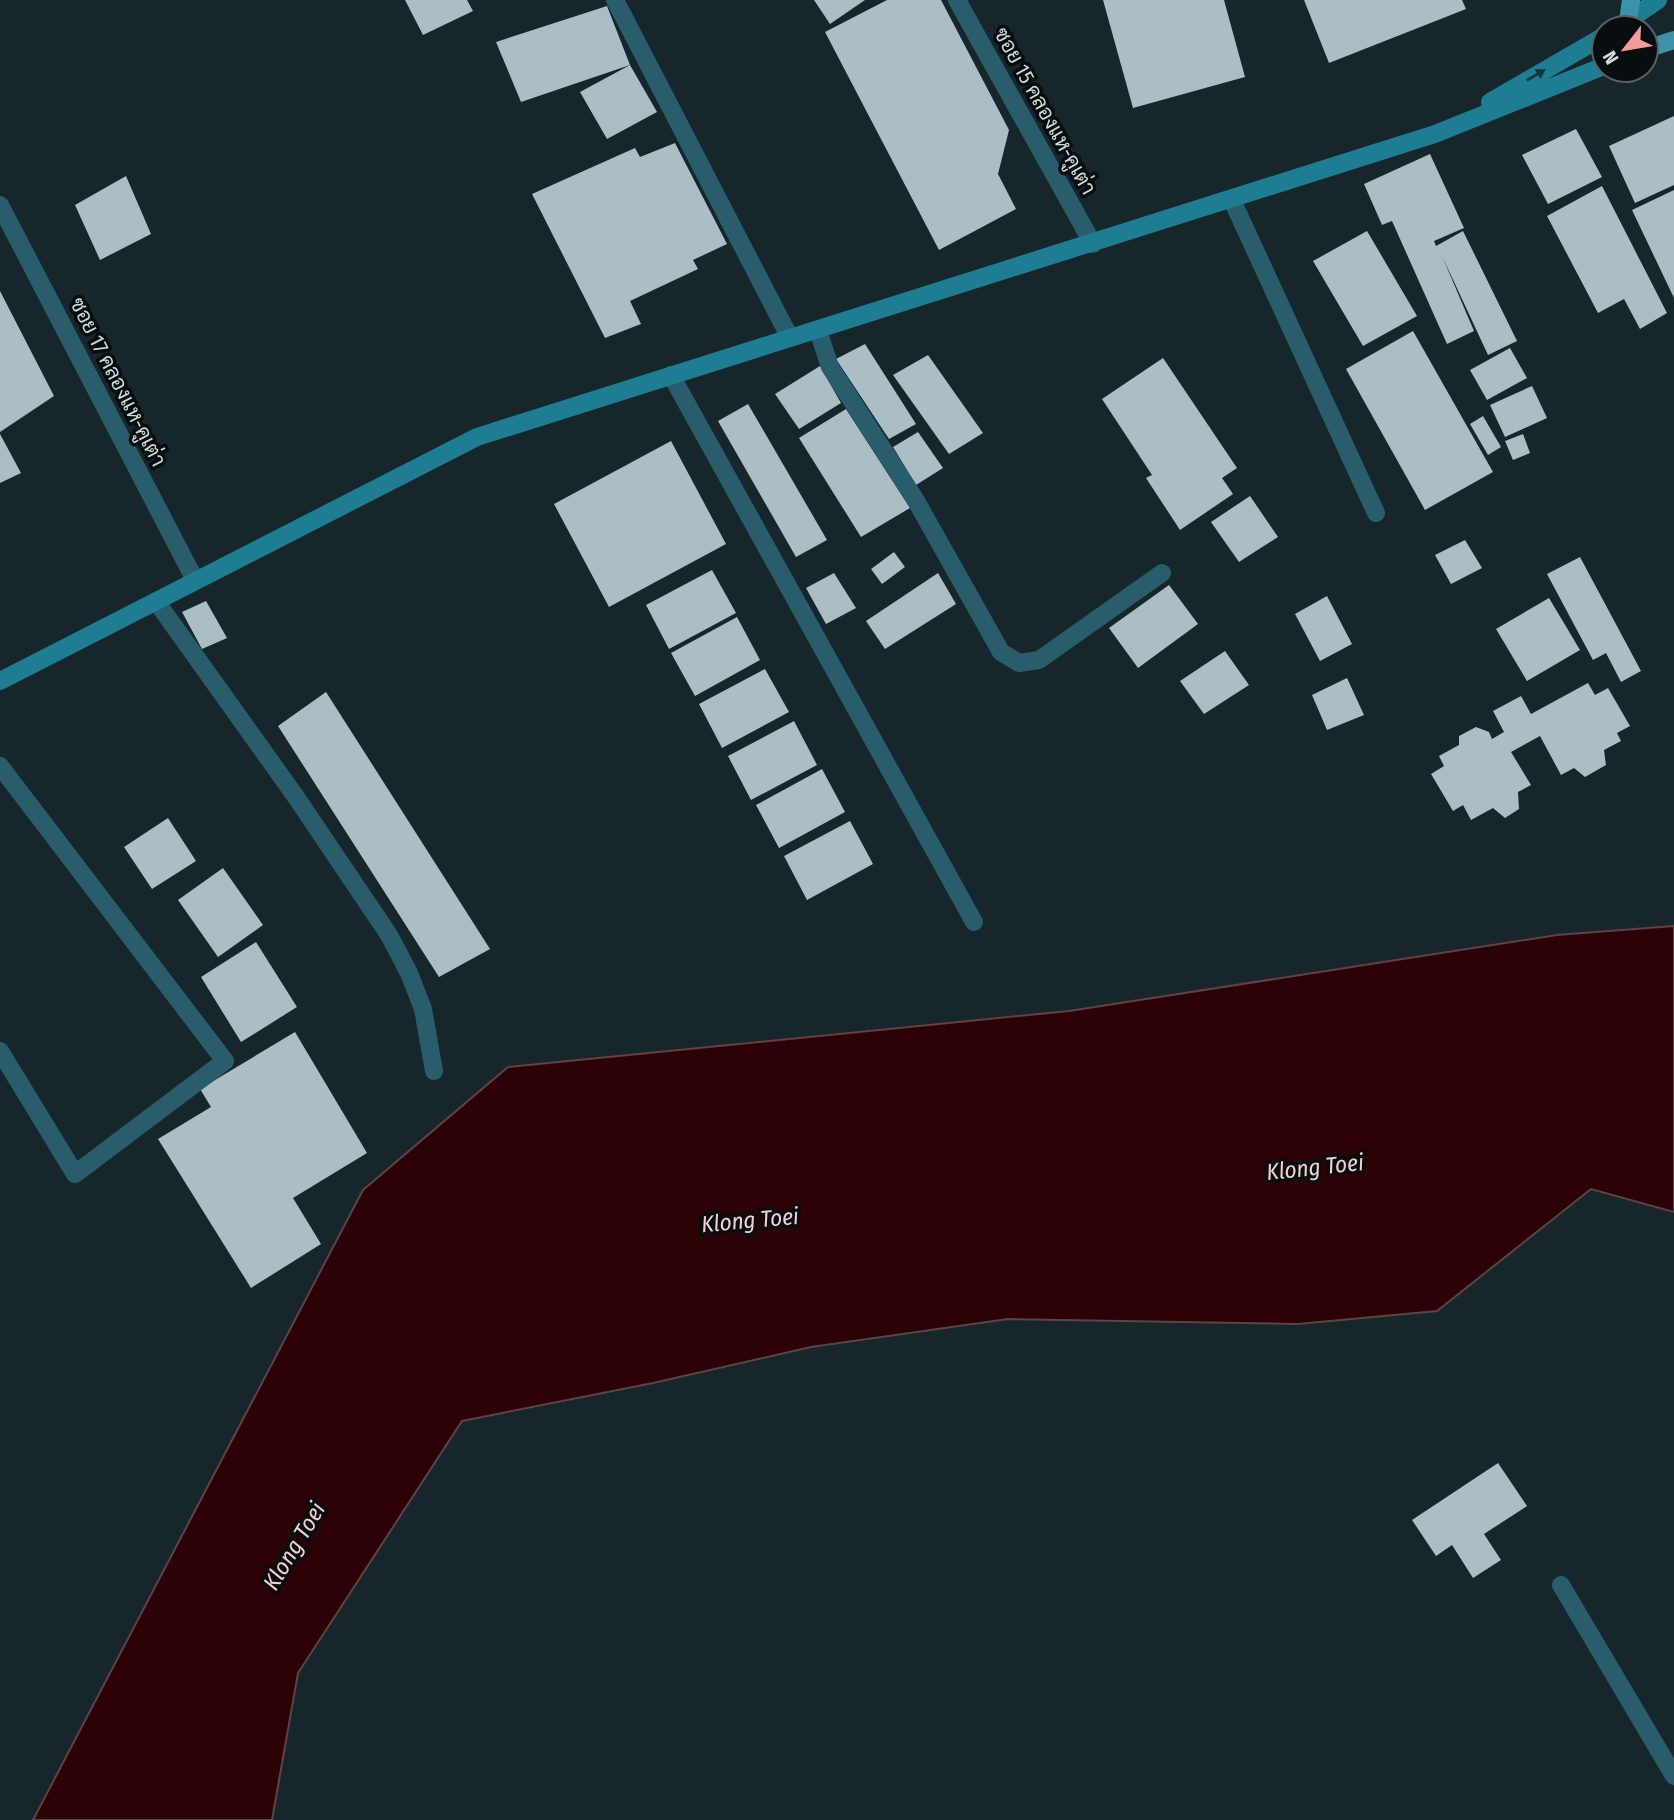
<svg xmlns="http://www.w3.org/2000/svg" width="1674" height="1820" font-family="'Fira Sans Condensed',Sarabun,sans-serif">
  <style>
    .water { fill: #2d0206; stroke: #5e4346; stroke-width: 2 }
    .building { fill: #abbec4 }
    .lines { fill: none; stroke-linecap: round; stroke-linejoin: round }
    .street { stroke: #295d6b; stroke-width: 18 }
    .secondary { stroke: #1e7d93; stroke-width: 18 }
    .primary { stroke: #3a93a9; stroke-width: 18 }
    .oneway { fill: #10353e }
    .labels { text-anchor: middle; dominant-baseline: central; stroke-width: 7; stroke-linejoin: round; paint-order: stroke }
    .street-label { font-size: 21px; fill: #d0dadd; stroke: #080e10 }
    .water-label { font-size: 23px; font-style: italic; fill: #f4d0ce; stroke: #080e10 }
  </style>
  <rect width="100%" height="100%" fill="#17262b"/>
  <path class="water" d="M 1674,926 L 1674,1212 L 1591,1189 L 1437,1311 L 1298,1324 L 1008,1319 L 811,1347 L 653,1383 L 462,1421 L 298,1673 L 272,1820 L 33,1820 L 363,1190 L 508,1067 L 1069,1011 L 1557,935 Z"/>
  <path class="building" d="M 405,0 L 467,0 L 473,11 L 423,35 Z
    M 814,0 L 865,0 L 830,24 Z
    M 887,0 L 941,0 L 1009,130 L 998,174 L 1016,209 L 939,250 L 825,32 Z
    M 1103,0 L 1224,0 L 1245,77 L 1133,108 Z
    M 1304,0 L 1462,0 L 1466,9 L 1329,63 Z
    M 607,6 L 630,65 L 521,102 L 496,42 Z
    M 630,65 L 657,112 L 607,139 L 580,92 Z
    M 1674,116 L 1674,185 L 1635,203 L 1609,146 Z
    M 1576,129 L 1602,177 L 1548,204 L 1522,155 Z
    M 675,143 L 727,244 L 693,260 L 698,269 L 630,301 L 641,324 L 605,338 L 532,194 L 635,148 L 640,157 Z
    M 1430,154 L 1464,228 L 1434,241 L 1436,246 L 1463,231 L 1517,341 L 1488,355 L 1442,256 L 1474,331 L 1447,344 L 1392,221 L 1382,225 L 1364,184 Z
    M 126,176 L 151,234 L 100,260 L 75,205 Z
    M 1602,186 L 1667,313 L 1640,329 L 1624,299 L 1598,313 L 1547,216 Z
    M 1674,190 L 1674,298 L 1632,210 Z
    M 1367,231 L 1417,316 L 1363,346 L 1313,261 Z
    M 0,291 L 54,396 L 0,432 Z
    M 1413,331 L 1493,472 L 1425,510 L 1346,369 Z
    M 865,344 L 916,424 L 889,439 L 836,359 Z
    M 1510,348 L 1527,378 L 1487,400 L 1470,370 Z
    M 928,355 L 983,433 L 949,454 L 893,375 Z
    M 1163,358 L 1237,468 L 1222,478 L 1233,494 L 1180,530 L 1146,478 L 1152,475 L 1102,399 Z
    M 820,366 L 841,403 L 799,429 L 775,394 Z
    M 1532,386 L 1547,418 L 1505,437 L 1490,405 Z
    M 748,404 L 827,540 L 796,557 L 718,421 Z
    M 846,409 L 910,508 L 861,537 L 799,438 Z
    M 1483,416 L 1501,447 L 1488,455 L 1470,424 Z
    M 918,432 L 943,468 L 916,485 L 893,447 Z
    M 0,434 L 21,473 L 0,483 Z
    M 1523,434 L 1530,453 L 1513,460 L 1505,441 Z
    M 671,441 L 726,544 L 609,607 L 554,504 Z
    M 1250,496 L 1278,537 L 1239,562 L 1211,522 Z
    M 1465,540 L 1482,568 L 1451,584 L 1435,555 Z
    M 894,552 L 905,567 L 882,584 L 871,569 Z
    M 1580,557 L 1641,671 L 1621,682 L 1606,653 L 1593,660 L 1547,574 Z
    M 712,570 L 736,613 L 669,649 L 646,605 Z
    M 834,573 L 856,608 L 826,624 L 806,588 Z
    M 938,573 L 956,604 L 885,649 L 866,621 Z
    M 1169,585 L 1198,624 L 1138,668 L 1109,628 Z
    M 1327,596 L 1352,644 L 1320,661 L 1295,614 Z
    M 1549,598 L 1580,650 L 1527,681 L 1496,629 Z
    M 206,601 L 227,638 L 202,649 L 182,612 Z
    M 737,617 L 760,660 L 695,696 L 671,653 Z
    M 1225,651 L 1249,685 L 1204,714 L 1180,681 Z
    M 765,669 L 789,712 L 722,748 L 699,704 Z
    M 1347,678 L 1364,715 L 1327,730 L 1312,695 Z
    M 1588,683 L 1595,695 L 1608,688 L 1630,726 L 1617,733 L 1621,741 L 1604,750 L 1606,765 L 1585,777 L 1574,768 L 1561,775 L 1540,736 L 1511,752 L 1531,785 L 1518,792 L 1519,809 L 1505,818 L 1493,808 L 1471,820 L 1463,805 L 1453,811 L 1431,774 L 1444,766 L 1439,756 L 1459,745 L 1459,736 L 1476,727 L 1489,732 L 1492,739 L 1504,732 L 1493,711 L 1521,696 L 1531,714 Z
    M 326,692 L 490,949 L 439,977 L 278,726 Z
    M 794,721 L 817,765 L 751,800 L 728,756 Z
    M 822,769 L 845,812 L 779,848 L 756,805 Z
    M 168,818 L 196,861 L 152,889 L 124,847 Z
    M 850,821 L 873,864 L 807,900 L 784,856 Z
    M 223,868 L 263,925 L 218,957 L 178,900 Z
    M 256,942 L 297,1007 L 241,1042 L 201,977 Z
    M 295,1032 L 367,1153 L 293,1198 L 321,1244 L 251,1288 L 158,1139 L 211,1107 L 200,1089 Z
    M 1498,1463 L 1527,1506 L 1484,1534 L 1501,1560 L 1473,1578 L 1452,1545 L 1436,1556 L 1412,1520 Z"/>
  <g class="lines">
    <path class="street" d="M 615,0 L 790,338
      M 957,0 L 1093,244
      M 1232,200 L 1376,513
      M 0,205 L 195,580
      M 818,330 L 830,367 L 915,499 L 1001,652 L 1019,663 L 1039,660 L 1162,573
      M 671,375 L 974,922
      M 156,601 L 296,797 L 389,935 L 409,973 L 423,1009 L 434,1071
      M 0,766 L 225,1061 L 75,1174 L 0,1051
      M 1561,1585 L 1674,1776"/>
    <path class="secondary" d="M 1617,28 L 1658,0
      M 1490,102 L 1604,36
      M 0,681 L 477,437 L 1435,134 L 1604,66"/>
    <path class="primary" d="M 1628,22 L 1631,0
      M 1646,49 L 1674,40"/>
  </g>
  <defs><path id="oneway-solid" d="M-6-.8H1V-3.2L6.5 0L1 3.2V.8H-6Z" transform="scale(1.75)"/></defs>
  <use class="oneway" href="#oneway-solid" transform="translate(1536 75) rotate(-30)"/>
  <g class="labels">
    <g class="street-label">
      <text transform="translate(1045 111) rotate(61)">ซอย 15 คลองแห-คูเต่า</text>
      <text transform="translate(118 382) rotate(63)">ซอย 17 คลองแห-คูเต่า</text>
    </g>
    <g class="water-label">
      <text transform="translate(1315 1167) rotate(-6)">Klong Toei</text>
      <text transform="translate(750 1220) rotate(-5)">Klong Toei</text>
      <text transform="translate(294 1546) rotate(-59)">Klong Toei</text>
    </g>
  </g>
  <g transform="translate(1625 49) rotate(239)"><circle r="33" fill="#080e10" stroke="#586062" stroke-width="2"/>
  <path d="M0-5L12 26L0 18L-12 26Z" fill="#f59b99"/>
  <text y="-10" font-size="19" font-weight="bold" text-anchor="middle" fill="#d0dadd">N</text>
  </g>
</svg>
